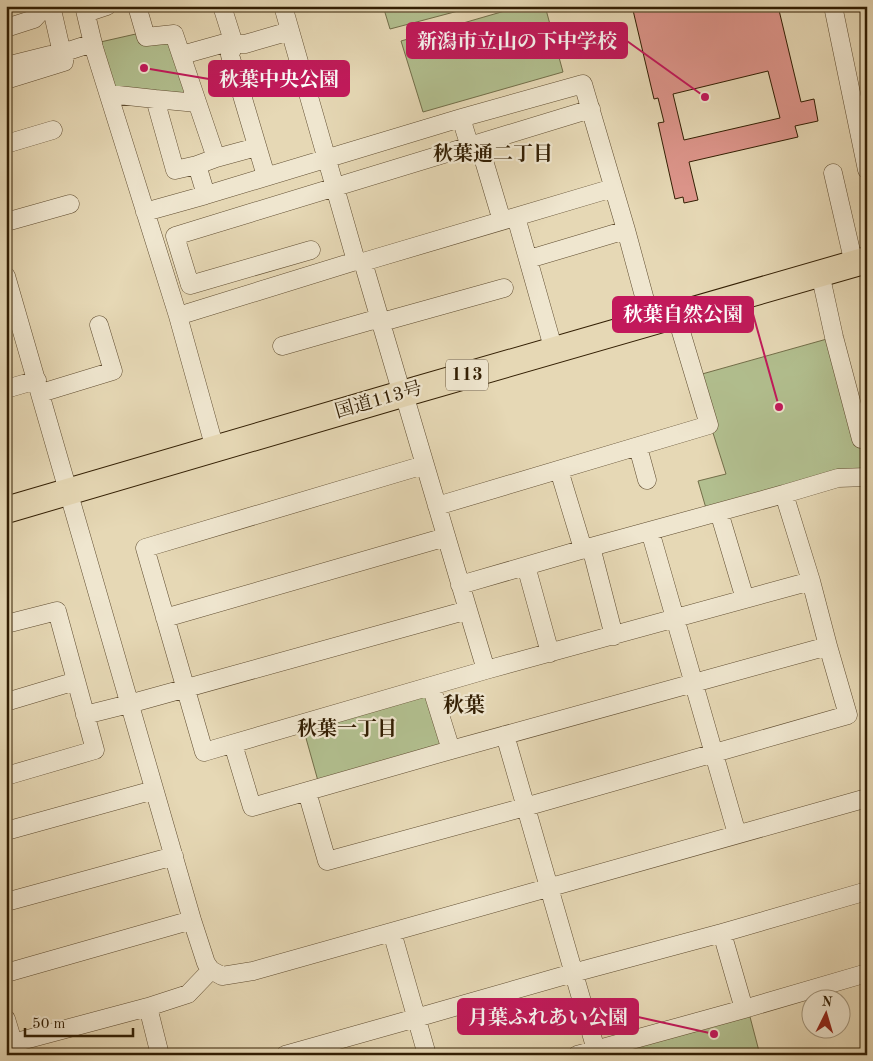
<svg xmlns="http://www.w3.org/2000/svg" width="873" height="1061" font-family="'Old Standard TT','Noto Serif JP',serif">
  <style>
    .green { fill: #b2bf8f; stroke: #726e49 }
    .building { fill: #dd958b; stroke: #321e03; fill-rule: evenodd }
    .lines { fill: none; stroke-linecap: round; stroke-linejoin: round }
    .minor-casing { stroke: #5f4c30; stroke-width: 19 }
    .highway-casing { stroke: #321e03; stroke-width: 28 }
    .minor { stroke: #efe6cf; stroke-width: 18 }
    .highway { stroke: #e6d8b5; stroke-width: 26 }
    .labels { text-anchor: middle; dominant-baseline: central; stroke-width: 4.5; stroke-linejoin: round; paint-order: stroke }
    .shield { fill: #efe6cf; stroke: #6b5a40; stroke-width: 1 }
    .shield-label { font-size: 18px; font-weight: bold; fill: #321e03 }
    .street-label { font-size: 19px; fill: #321e03; stroke: #efe6cf }
    .neighbourhood-label { font-size: 20px; font-weight: bold; fill: #321e03; stroke: #efe6cf }
    .quarter-label { font-size: 21px; font-weight: bold; fill: #321e03; stroke: #efe6cf }
    .leader { fill: none; stroke: #c2185b; stroke-width: 2 }
    .callout-dot { fill: #c2185b; stroke: #efe6cf; stroke-width: 2 }
    .callout { fill: #c2185b; stroke: #c2185b; stroke-width: 2 }
    .callout-label { font-size: 20px; text-anchor: middle; font-weight: bold; fill: #fff }
  </style>
  <rect width="100%" height="100%" fill="#e6d8b5"/>
  <filter id="stains"><feTurbulence type="fractalNoise" baseFrequency=".004" numOctaves="4"/><feColorMatrix values="0 0 0 0 .2 0 0 0 0 .09 0 0 0 0 .02 0 0 0 .5 -.17"/></filter>
  <radialGradient id="worn" r=".72"><stop offset=".6" stop-color="#630" stop-opacity="0"/><stop offset="1" stop-color="#630" stop-opacity=".3"/></radialGradient>
  <path class="green" d="M 383,6 L 477,6 L 390,29 Z
    M 522,6 L 545,6 L 563,72 L 423,112 L 401,41 Z
    M 149,31 L 174,33 L 195,101 L 111,92 L 96,43 Z
    M 834,337 L 861,439 L 863,477 L 708,515 L 698,481 L 726,474 L 695,376 Z
    M 431,686 L 451,750 L 320,788 L 302,724 Z
    M 749,1013 L 760,1055 L 599,1055 Z"/>
  <path class="building" d="M 632,6 L 778,6 L 801,102 L 814,99 L 818,121 L 795,126 L 798,137 L 689,162 L 698,200 L 684,203 L 683,197 L 675,199 L 658,123 L 664,122 L 658,98 L 654,99 ZM 768,71 L 780,118 L 684,140 L 673,94 Z"/>
  <g class="lines">
    <g class="minor-casing">
      <path id="minor" d="M 43,6 L 43,9 L 53,14 L 64,62
        M 84,6 L 94,48 L 178,316
        M 137,6 L 146,37 L 174,34 L 216,158 L 197,165 L 206,195 L 145,212
        M 222,6 L 234,44 L 230,55 L 266,176
        M 833,6 L 867,170
        M 86,13 L 107,6
        M 6,28 L 34,19 L 43,9
        M 182,55 L 225,43 L 245,44 L 290,31
        M 6,66 L 50,55
        M 6,80 L 64,62 L 65,52 L 93,43
        M 109,94 L 155,99 L 175,170 L 197,165
        M 155,99 L 197,103
        M 461,118 L 470,147
        M 6,144 L 53,130
        M 479,144 L 502,221
        M 216,158 L 257,147
        M 833,173 L 854,264
        M 206,195 L 461,118 L 583,84 L 626,230 L 651,322
        M 516,217 L 554,351
        M 6,222 L 70,204
        M 311,250 L 190,285 L 175,236 L 591,109
        M 529,259 L 626,230
        M 356,261 L 363,262 L 402,394
        M 363,262 L 613,188
        M 820,273 L 834,337 L 861,439 L 867,438
        M 6,276 L 192,920 L 206,963 L 211,970 L 222,976 L 253,971 L 867,798
        M 382,322 L 504,288
        M 282,346 L 380,318
        M 6,389 L 37,380
        M 41,393 L 113,371 L 99,325
        M 638,447 L 647,480
        M 215,449 L 178,316 L 356,261 L 283,6
        M 424,465 L 145,548 L 204,752 L 486,670 L 811,581 L 784,494 L 591,547 L 460,585
        M 559,470 L 583,549
        M 784,494 L 838,478 L 867,477
        M 437,506 L 709,425 L 676,315
        M 719,512 L 745,599
        M 650,531 L 737,834
        M 591,547 L 614,636
        M 526,566 L 550,653
        M 468,610 L 486,670
        M 165,618 L 446,537
        M 6,624 L 57,611 L 95,750 L 6,776
        M 431,686 L 451,750
        M 6,702 L 76,681
        M 85,715 L 129,704 L 468,610 L 404,394
        M 505,735 L 596,1050
        M 233,744 L 252,807 L 451,750 L 828,646 L 811,581
        M 307,792 L 327,861 L 525,807 L 848,715 L 828,646
        M 6,831 L 154,790
        M 6,902 L 174,856
        M 392,932 L 427,1055
        M 722,933 L 744,1009
        M 6,973 L 192,920
        M 6,1019 L 17,1055
        M 13,1043 L 148,1007
        M 160,1055 L 148,1007 L 188,994 L 211,970
        M 285,1055 L 416,1018 L 573,973 L 722,933 L 867,891
        M 577,1055 L 744,1009 L 867,973"/>
    </g>
    <g class="highway-casing">
      <path id="highway" d="M 6,510 L 402,394 L 867,260"/>
    </g>
    <use href="#minor" class="minor"/>
    <use href="#highway" class="highway"/>
  </g>
  <g class="labels">
    <rect class="shield" x="446" y="359.5" width="42" height="31" rx="4"/>
    <g class="shield-label">
      <text x="467" y="375">113</text>
    </g>
    <g class="street-label">
      <text transform="translate(379 401) rotate(-16)">国道113号</text>
    </g>
    <g class="neighbourhood-label">
      <text x="493" y="155">秋葉通二丁目</text>
      <text x="347" y="730">秋葉一丁目</text>
    </g>
    <g class="quarter-label">
      <text x="464" y="706">秋葉</text>
    </g>
  </g>
  <path class="leader" d="M705 97L627 41M144 68L209 79M779 407L753 314M714 1034L638 1017"/>
  <g class="callout-dot">
    <circle cx="705" cy="97" r="5"/>
    <circle cx="144" cy="68" r="5"/>
    <circle cx="779" cy="407" r="5"/>
    <circle cx="714" cy="1034" r="5"/>
  </g>
  <g class="callout">
    <rect x="407" y="23" width="220" height="35" rx="5"/>
    <rect x="209" y="61" width="140" height="35" rx="5"/>
    <rect x="613" y="297" width="140" height="35" rx="5"/>
    <rect x="458" y="999" width="180" height="35" rx="5"/>
  </g>
  <g class="callout-label">
    <text x="517" y="48">新潟市立山の下中学校</text>
    <text x="279" y="86">秋葉中央公園</text>
    <text x="683" y="321">秋葉自然公園</text>
    <text x="548" y="1024">月葉ふれあい公園</text>
  </g>
  <rect width="873" height="1061" fill="none" stroke="#e6d8b5" stroke-width="25"/>
  <rect x="8" y="8" width="858" height="1046" fill="none" stroke="#321e03" stroke-width="2.5"/>
  <rect x="12" y="12" width="848" height="1036" fill="none" stroke="#321e03"/>
  <g transform="translate(826 1014) rotate(5)"><circle r="24" fill="#efe6cf" stroke="#a3967d"/>
  <path d="M0-4L9 19L0 12L-9 19Z" fill="#8f2418"/>
  <text y="-8" font-size="14" font-weight="bold" text-anchor="middle" fill="#321e03">N</text>
  </g>
  <path d="M25 1028v8h108v-8" fill="none" stroke="#321e03" stroke-width="2.5"/>
  <text x="32" y="1028" font-size="15" fill="#321e03" stroke="#efe6cf" stroke-width="4" paint-order="stroke">50 m</text>
  <rect width="100%" height="100%" filter="url(#stains)"/>
  <rect width="100%" height="100%" fill="url(#worn)"/>
</svg>
